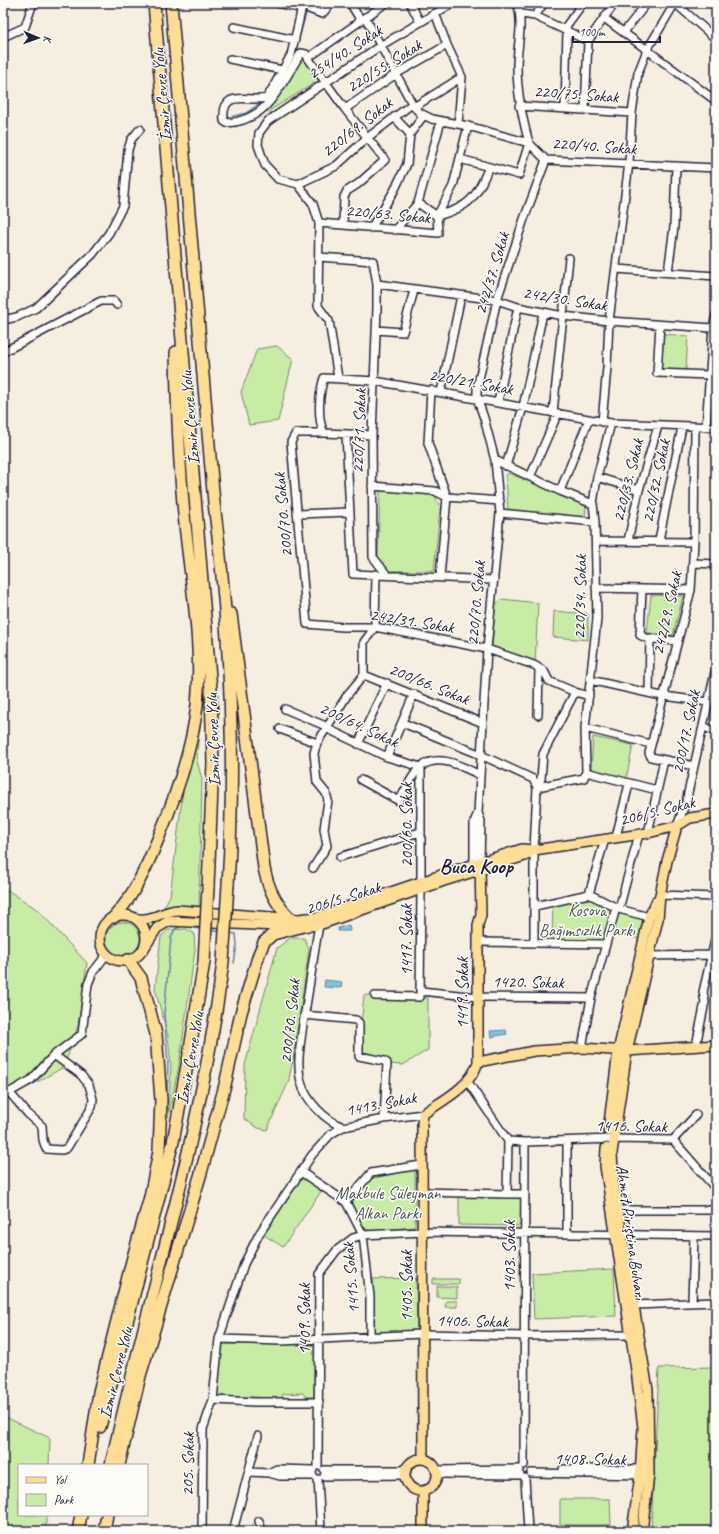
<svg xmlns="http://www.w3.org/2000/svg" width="719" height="1534" font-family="Caveat,sans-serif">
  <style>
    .green { fill: #c8eca5; stroke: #758770 }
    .water { fill: #82c3e2; stroke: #5c839f }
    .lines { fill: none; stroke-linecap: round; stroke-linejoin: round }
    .stream { stroke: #5c839f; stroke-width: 1.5 }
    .minor-casing { stroke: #22223b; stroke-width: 10 }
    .major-casing { stroke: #22223b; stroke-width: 12 }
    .highway-casing { stroke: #22223b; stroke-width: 14 }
    .minor { stroke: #fdfcf7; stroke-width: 7 }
    .major { stroke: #fedd96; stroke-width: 9 }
    .highway { stroke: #fedd96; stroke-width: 11 }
    .highway-bridge-casing { stroke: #22223b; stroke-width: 14; stroke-linecap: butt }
    .highway-bridge { stroke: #fedd96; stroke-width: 11 }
    .labels { text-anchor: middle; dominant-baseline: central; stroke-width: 3; stroke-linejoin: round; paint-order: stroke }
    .street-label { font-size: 17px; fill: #22223b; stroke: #fdfcf7 }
    .park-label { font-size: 17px; fill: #4c5456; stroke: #fdfcf7 }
    .district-label { font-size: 21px; font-weight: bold; fill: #22223b; stroke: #fdfcf7 }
  </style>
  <rect width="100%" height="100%" fill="#f7eee2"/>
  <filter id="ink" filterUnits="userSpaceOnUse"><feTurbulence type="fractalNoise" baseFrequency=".025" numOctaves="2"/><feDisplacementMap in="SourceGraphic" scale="8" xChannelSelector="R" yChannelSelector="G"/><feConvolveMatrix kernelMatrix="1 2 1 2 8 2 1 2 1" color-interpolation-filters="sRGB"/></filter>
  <g filter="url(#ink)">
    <path class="green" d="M 296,50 L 304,59 L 307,59 L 321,79 L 269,111 L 263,112 Z
      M 661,334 L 688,336 L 686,370 L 659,369 Z
      M 277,346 L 293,359 L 278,421 L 249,425 L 241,392 L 257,349 Z
      M 508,473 L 586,506 L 585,519 L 508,510 L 506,476 Z
      M 433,490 L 440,508 L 434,571 L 389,571 L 378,558 L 380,491 Z
      M 651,595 L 683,596 L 673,635 L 647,633 Z
      M 502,599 L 538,603 L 535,664 L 492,647 L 495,605 Z
      M 554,611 L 588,614 L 588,640 L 553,637 Z
      M 199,724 L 197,761 L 202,779 L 199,908 L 164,907 L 170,896 L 184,782 Z
      M 593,737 L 633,745 L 626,780 L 591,771 Z
      M 3,887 L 38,910 L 87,963 L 78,1026 L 64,1067 L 3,1101 Z
      M 585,898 L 643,920 L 640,939 L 611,932 L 609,940 L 552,939 L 553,905 Z
      M106 939a17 17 0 1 1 34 0a17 17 0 1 1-34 0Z
      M 186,929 L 194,933 L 195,950 L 179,1065 L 168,1118 L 171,1066 L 168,1036 L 155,989 L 161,936 L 168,930 Z
      M 290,938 L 304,938 L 309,949 L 293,1060 L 288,1083 L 267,1130 L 258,1128 L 244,1119 L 245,1065 L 277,948 Z
      M 364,995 L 428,998 L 428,1050 L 403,1065 L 387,1064 L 358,1054 Z
      M 415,1169 L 415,1227 L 371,1231 C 359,1228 356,1214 352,1203 L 369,1179 Z
      M 302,1178 L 322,1190 L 283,1247 L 264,1235 Z
      M 459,1195 L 521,1197 L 520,1226 L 459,1225 Z
      M 614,1269 L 616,1316 L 534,1319 L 532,1273 Z
      M 416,1278 L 417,1332 L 374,1332 L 373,1279 Z
      M 433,1279 L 459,1279 L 459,1284 L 433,1284 Z
      M 437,1286 L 457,1287 L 457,1298 L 437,1297 Z
      M 446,1301 L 457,1301 L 457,1307 L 445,1307 Z
      M 222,1344 L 315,1345 L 314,1397 L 306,1397 L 303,1393 L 283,1394 L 281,1398 L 217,1396 Z
      M 716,1367 L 716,1531 L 651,1531 L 659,1368 Z
      M 3,1416 L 50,1438 L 49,1465 L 19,1465 L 19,1515 L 46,1515 L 46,1531 L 3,1531 Z
      M 560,1499 L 610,1499 L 611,1525 L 560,1525 Z"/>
    <path class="water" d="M 349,925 L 350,931 L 338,931 L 338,928 Z
      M 325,980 L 342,982 L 341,988 L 324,987 Z
      M 506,1030 L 507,1034 L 491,1037 L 490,1031 Z"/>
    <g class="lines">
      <path class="stream" d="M 298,41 L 307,10
        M 226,118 L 246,113 L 262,102
        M 210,930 L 220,932
        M 230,933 L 236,934 L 237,945 L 234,963
        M 166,1122 L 168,1063 L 164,1014 L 171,938 L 175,929 L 182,926 L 200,929"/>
      <g class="minor-casing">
        <path id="minor" d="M 277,3 L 302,9
          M 303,3 L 291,55 L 267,98 C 248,103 221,87 224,121 L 227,123 C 268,121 281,84 301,53 L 306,54 L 308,58
          M 310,3 L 309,9 L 322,14 L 332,3
          M 350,3 L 360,19
          M 386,3 L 308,58 L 345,109 L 396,74 L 447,45
          M 410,3 L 420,22
          M 517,3 C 524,24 517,45 517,67 C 517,94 522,117 529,143
          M 615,3 L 604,18 L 716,101
          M 675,3 L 716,39
          M 521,14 L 535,16 L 588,41
          M 535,16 L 544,3
          M 365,17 L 414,107 L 420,113 L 432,119 L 468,126 L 529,143 L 546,160 L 716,168
          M 234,27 L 295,40
          M 564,29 L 583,3
          M 624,32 L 647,3
          M 3,37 L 25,27 L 33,3
          M 230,59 L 282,70
          M 519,106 L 632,113
          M 414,107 L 462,77 L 447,45 L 435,13
          M 565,108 L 567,30
          M 585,110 L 588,41 L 604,18
          M 394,117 L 410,134
          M 458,124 L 462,77
          M 460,159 L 519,175 L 529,143
          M 298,184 L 336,166 L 367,138 L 412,104
          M 418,203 L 437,216 L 453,186 L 468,126
          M 319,223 L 438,233 L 437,216 C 471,207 476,197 489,167
          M 343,225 L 344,197 L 347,191 L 358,184 L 385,160 L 345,109
          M 371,228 L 394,191 L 407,164 L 410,134 L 424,115
          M 395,230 L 418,203 L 441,121
          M 319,257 L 373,261 L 377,284 L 377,308 L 372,435 L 373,557 L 387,575
          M 616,269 L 716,276
          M 668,272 L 674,227 L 676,166
          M 377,284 L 497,300 L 518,307 L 563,316 L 609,321 L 713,328
          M 3,320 L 17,317 L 36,308 L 93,254 L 109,233 L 123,206 L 128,150 L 131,140 L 140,129
          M 660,325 L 657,373 L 709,375
          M 376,330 L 403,332 L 414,290
          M 3,352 L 101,301 L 114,301 L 117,305
          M 338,378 L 329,321 L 318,306 L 319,223 L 313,204 L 298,184 L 278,179 L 265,165 L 258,145 L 259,133 L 268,121 L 380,46 L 453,3
          M 431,390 L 428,443 L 447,497 L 440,577
          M 441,392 L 461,296
          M 498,402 L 518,307
          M 553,412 L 569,258
          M 602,422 L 607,367 L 609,321 L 629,163 L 632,113 L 638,73 L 647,50 L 675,3
          M 706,427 L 713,328 L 716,315
          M 324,433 L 296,433 L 291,442 L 307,624 L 343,627 L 375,627 L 487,649 L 534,665 L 544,671 L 549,681 L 575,692
          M 346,434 L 353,574 L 494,580
          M 372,435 L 324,433 C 317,419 319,393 324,378 L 375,381 L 611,423 L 716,427
          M 495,460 L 560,491 L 593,504
          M 506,466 L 523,407 L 543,313
          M 530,477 L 558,413
          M 597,477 L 639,490
          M 372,486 L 435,491 L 447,497 L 500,501
          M 560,491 L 589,419
          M 500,513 L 595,522
          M 298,514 L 350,512
          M 659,540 L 682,427
          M 596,541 L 694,542
          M 628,541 L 639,490 L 658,426
          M 693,563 L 716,564
          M 596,588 L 691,590
          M 642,589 L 640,635 L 646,638 L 677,641
          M 364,675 L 483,723
          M 590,680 L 657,695 L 708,702
          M 649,693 L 650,638
          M 285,709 L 328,727 L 330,730 L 387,757 L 421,767 L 421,883
          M 538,715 L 539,668
          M 403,723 L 481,755 L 533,779 L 537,787
          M 703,726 L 716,732
          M 585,728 L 651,744
          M 280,729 L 317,743
          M 358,744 L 387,683
          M 387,757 L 414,694
          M 694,766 L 651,757 L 649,753 L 691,590 L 694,542 L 695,427
          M 586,772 L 657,790
          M 361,780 L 399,801 C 404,793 414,771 421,766 C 441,753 462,767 480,775
          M 537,787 L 541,779 L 543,754 L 575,692 L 589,696
          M 677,826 L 686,802 L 716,668
          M 648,833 L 664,760
          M 616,837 L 629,784
          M 340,857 L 420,832
          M 480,862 L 481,821 L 478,813 L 487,649 L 500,513 L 495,460 L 484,418 L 477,398 L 477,388 L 497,300 L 524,219 L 546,160
          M 474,864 L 474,822 L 478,813
          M 313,868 L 327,846 L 324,829 L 328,800 L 326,793 L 317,782 L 314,753 L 317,743 L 348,694 L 364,675 L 364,642 L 375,627 L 376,574
          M 589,894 L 605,839
          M 660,895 L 716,897
          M 535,906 L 589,894 L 619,909 L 649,917
          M 619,909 L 639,834
          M 319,925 C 313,958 309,991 303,1024 C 301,1042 296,1063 301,1082 C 306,1101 325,1120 343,1127
          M 478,942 L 606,944
          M 534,942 L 534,850 L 537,787 L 584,778 L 586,772 L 585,728 L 597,619 L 595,522 L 593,504 L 597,477 L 611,423
          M 648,956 L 714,955
          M 421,991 L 478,997 L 591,998
          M 375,996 L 420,997 L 421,889
          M 304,1015 L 356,1020 L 359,1023 L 359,1056 L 384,1061 L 387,1063 L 384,1119
          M 696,1046 L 705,1002 L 703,992 L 716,936
          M 582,1048 L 591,998 L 616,908
          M 468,1082 L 508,1141
          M 9,1092 L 28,1114 L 42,1126 L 43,1140 L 46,1149 L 62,1150 L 67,1148 L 92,1107 L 93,1099 L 89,1085 L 81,1075 L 54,1055
          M 3,1096 L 31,1080 L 54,1055 L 82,1034 L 88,984 L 93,972 L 107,954
          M 673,1140 L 696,1115
          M 301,1172 L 346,1202 L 363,1235 L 370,1297 L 370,1337
          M 421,1192 L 507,1194 L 508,1141 L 525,1142 L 613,1139 L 673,1140 L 716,1189
          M 507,1194 L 524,1194
          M 346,1202 L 371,1173 L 421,1165
          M 624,1210 L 716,1210
          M 567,1234 L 567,1141
          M 692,1302 L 694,1236
          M 633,1305 L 716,1302
          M 219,1339 L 282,1341 L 422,1334 L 524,1336 L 630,1335
          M 213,1400 L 255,1402 L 319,1402
          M 524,1465 L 525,1142
          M 318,1466 L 319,1274 L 337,1250 L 353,1238 L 363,1235 L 422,1232 L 716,1236
          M 563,1469 L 645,1469
          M 324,1470 L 405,1470
          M 437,1470 L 519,1469
          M 249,1472 L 269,1473 L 280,1476 L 313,1476
          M 269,1473 L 277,1469 L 313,1470
          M 531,1473 L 645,1475
          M 442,1474 L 520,1475
          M 324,1476 L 405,1475
          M 525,1478 L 528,1531
          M 318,1479 L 321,1531
          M 259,1521 L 262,1531
          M 202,1531 L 203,1429 L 213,1400 L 219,1339 L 244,1264 L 259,1234 L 312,1155 L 331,1134 L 343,1127 L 384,1119 L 423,1114
          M 233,1531 L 258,1436"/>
      </g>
      <g class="major-casing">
        <path id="major" d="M100 938a23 23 0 1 1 46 0a23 23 0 1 1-46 0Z
          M 135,918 C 148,923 163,911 177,910 L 298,919 L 317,917 L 474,864 L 522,849 L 534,850 L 648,833 L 677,826 L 690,818 L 716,814
          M 143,950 L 157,928 L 169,921 L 300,927 L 319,925 L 444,881 L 525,856 L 534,850
          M 478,1062 L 534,1051 L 582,1048 L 627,1051 L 716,1045
          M 608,1131 L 618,1051 L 649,917 L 657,900
          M 606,1148 L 605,1166 L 636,1370 L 643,1428 L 640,1475 L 632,1531
          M 423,1458 L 422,1123 L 423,1114 C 443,1100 471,1087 478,1062 L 478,925 L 481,915 L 480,862
          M405 1475a16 16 0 1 1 32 0a16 16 0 1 1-32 0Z
          M 423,1531 L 423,1491
          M 642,1531 L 649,1475 L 648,1390 L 614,1187 L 612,1153 L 627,1051 L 658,919 L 660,895 L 667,861 L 677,826"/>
      </g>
      <g class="highway-casing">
        <path id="highway" d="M 154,3 L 211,689 L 213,763 L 208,887
          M 171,3 L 214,503 C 230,630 236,758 228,885
          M 231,614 L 264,868 C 268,888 275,904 290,918
          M 114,917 C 134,896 147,866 158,839 C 176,796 192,751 197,705 C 203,645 191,584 185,524 C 179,467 177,410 176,352
          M 100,1427 L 173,1142 L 190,1049 L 204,962
          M 88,1465 L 99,1392 L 132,1261 L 150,1197 L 159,1151 L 161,1100 L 156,1034 L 141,978 L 128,960
          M 111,1465 C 148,1297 202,1133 223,962
          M 119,1465 L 140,1376 L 201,1173 L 225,1085 L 241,1013 L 259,954 L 264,942 L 273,934 L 300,927
          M 78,1531 L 81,1515
          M 104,1531 L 107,1515"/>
      </g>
      <use href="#minor" class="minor"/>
      <use href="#major" class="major"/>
      <use href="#highway" class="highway"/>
      <g class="highway-bridge-casing">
        <path id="highway-bridge" d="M 204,962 L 208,887
          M 223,962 L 228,885"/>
      </g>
      <use href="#highway-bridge" class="highway-bridge"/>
    </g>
  </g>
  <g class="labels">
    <g class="street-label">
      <text transform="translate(345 52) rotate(-33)">254/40. Sokak</text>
      <text transform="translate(384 66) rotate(-32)">220/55. Sokak</text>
      <text transform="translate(576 94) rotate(4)">220/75. Sokak</text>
      <text transform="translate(162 95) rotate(-95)">İzmir Çevre Yolu</text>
      <text transform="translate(357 127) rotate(-38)">220/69. Sokak</text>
      <text transform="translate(594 146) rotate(4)">220/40. Sokak</text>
      <text transform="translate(388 214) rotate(5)">220/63. Sokak</text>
      <text transform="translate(492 273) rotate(-73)">242/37. Sokak</text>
      <text transform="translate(565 299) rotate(9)">242/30. Sokak</text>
      <text transform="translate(471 382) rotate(10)">220/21. Sokak</text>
      <text transform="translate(190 418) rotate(-95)">İzmir Çevre Yolu</text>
      <text transform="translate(359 431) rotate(-88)">220/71. Sokak</text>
      <text transform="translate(628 480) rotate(-76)">220/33. Sokak</text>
      <text transform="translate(656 481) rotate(-78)">220/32. Sokak</text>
      <text transform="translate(283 515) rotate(-95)">200/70. Sokak</text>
      <text transform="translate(580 597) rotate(-89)">220/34. Sokak</text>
      <text transform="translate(476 603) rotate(-85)">220/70. Sokak</text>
      <text transform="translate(667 613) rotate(-77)">242/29. Sokak</text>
      <text transform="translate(412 621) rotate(9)">242/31. Sokak</text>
      <text transform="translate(429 684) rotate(22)">200/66. Sokak</text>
      <text transform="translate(359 725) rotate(25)">200/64. Sokak</text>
      <text transform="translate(686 732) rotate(-78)">200/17. Sokak</text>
      <text transform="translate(213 740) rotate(-92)">İzmir Çevre Yolu</text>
      <text transform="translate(657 811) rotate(-14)">206/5. Sokak</text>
      <text transform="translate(406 825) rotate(-90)">200/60. Sokak</text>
      <text transform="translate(343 898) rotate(-17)">206/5. Sokak</text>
      <text transform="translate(406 940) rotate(-90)">1417. Sokak</text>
      <text transform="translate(528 982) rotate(1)">1420. Sokak</text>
      <text transform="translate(462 993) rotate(-90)">1419. Sokak</text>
      <text transform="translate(290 1021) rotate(-84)">200/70. Sokak</text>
      <text transform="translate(190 1058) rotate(-80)">İzmir Çevre Yolu</text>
      <text transform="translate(381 1104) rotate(-11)">1413. Sokak</text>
      <text transform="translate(631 1126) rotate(1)">1416. Sokak</text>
      <text transform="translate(631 1232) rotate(82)">Ahmet Piriştina Bulvarı</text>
      <text transform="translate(509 1256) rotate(-90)">1403. Sokak</text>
      <text transform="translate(351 1278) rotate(-95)">1415. Sokak</text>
      <text transform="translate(406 1286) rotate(-90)">1405. Sokak</text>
      <text transform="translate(304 1319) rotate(-90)">1409. Sokak</text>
      <text transform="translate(472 1321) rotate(1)">1406. Sokak</text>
      <text transform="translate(116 1373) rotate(-76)">İzmir Çevre Yolu</text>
      <text transform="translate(590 1459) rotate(1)">1408. Sokak</text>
      <text transform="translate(188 1464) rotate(-89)">205. Sokak</text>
    </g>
    <g class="park-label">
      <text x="587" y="910">Kosova<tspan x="587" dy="20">Bağımsızlık Parkı</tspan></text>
      <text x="388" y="1193">Makbule Süleyman<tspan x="388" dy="20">Alkan Parkı</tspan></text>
    </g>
    <g class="district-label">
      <text x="476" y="866">Buca Koop</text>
    </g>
  </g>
  <rect width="719" height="1534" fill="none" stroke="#fdfcf7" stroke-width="16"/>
  <rect x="8" y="8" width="703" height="1518" fill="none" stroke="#22223b" stroke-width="1.5" filter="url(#ink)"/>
  <rect x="18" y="1464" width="130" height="52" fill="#fdfcf7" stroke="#a5a5ac"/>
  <rect x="26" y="1477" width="20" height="6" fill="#fedd96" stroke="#a5a5ac"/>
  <text x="54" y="1484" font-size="12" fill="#22223b">Yol</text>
  <rect x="26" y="1494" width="20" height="12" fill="#c8eca5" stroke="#a5a5ac"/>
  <text x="54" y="1504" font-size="12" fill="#22223b">Park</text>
  <g transform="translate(38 38) rotate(92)" stroke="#fdfcf7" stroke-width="3" paint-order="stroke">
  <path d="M0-3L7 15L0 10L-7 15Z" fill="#22223b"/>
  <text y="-6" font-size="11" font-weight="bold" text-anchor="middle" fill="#22223b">K</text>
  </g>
  <path d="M573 36v6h87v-6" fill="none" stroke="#22223b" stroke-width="2"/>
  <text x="579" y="36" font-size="12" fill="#22223b" stroke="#fdfcf7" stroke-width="3" paint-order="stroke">100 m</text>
</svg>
